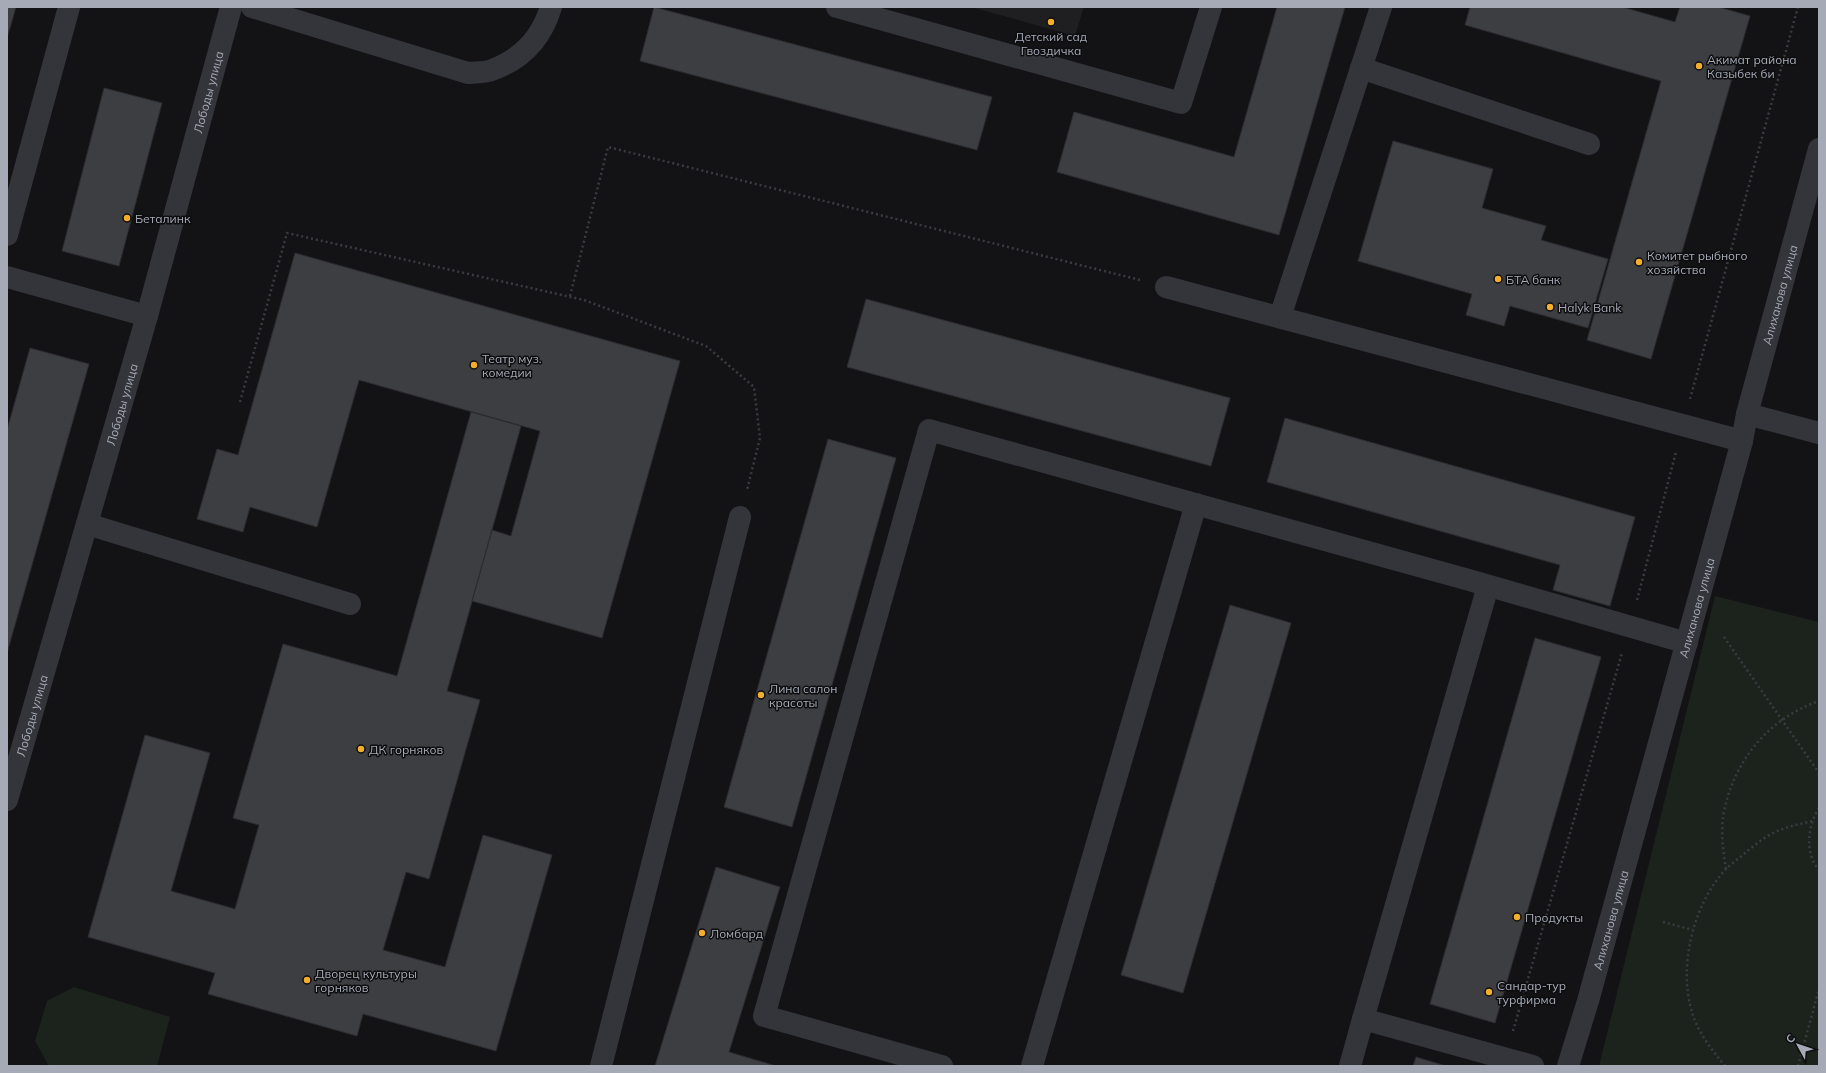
<svg xmlns="http://www.w3.org/2000/svg" width="1826" height="1073" font-family="Mulish,sans-serif">
  <style>
    .built { fill: #1f1f22 }
    .green { fill: #1b231c }
    .building { fill: #3d3e42; stroke: #2d2d31 }
    .lines { fill: none; stroke-linecap: round; stroke-linejoin: round }
    .path { stroke: #3a3c41; stroke-width: 2.5; stroke-dasharray: 2 3; stroke-linecap: butt }
    .minor { stroke: #34353a; stroke-width: 22 }
    .poi-dot { fill: #f3ae2d; stroke: #0e0e10; stroke-width: 1.5 }
    .labels { text-anchor: middle; dominant-baseline: central; stroke-width: 3; stroke-linejoin: round; paint-order: stroke }
    .poi-label { font-size: 12px; fill: #a5aab6; stroke: #0e0e10; text-anchor: start }
    .street-label { font-size: 12px; fill: #a5aab6; stroke: #0e0e10 }
  </style>
  <rect width="100%" height="100%" fill="#131315"/>
  <path class="built" d="M 971,7 L 1084,7 L 1075,36 Z"/>
  <path class="green" d="M 1715,596 L 1819,622 L 1819,1066 L 1599,1066 Z
    M 74,987 L 170,1017 L 157,1066 L 49,1066 L 35,1041 L 47,1001 Z"/>
  <path class="building" d="M 7,7 L 16,7 L 7,38 Z
    M 654,7 L 992,97 L 977,150 L 640,61 Z
    M 1277,7 L 1345,7 L 1279,235 L 1057,172 L 1074,112 L 1234,157 Z
    M 1470,7 L 1622,7 L 1675,22 L 1680,7 L 1718,7 L 1750,16 L 1651,359 L 1587,340 L 1661,81 L 1465,25 Z
    M 104,88 L 162,103 L 119,266 L 62,251 Z
    M 1393,141 L 1493,169 L 1482,208 L 1546,226 L 1541,240 L 1608,259 L 1588,328 L 1510,306 L 1504,326 L 1466,315 L 1472,294 L 1358,261 Z
    M 295,253 L 680,361 L 602,638 L 472,601 L 492,530 L 511,536 L 540,431 L 359,380 L 317,527 L 250,507 L 243,532 L 197,519 L 217,449 L 238,455 Z
    M 866,299 L 1230,398 L 1211,466 L 847,367 Z
    M 30,348 L 89,364 L 7,653 L 7,430 Z
    M 471,412 L 521,426 L 447,691 L 480,700 L 429,879 L 406,872 L 383,950 L 445,967 L 483,835 L 552,855 L 496,1051 L 363,1014 L 357,1036 L 208,994 L 215,973 L 88,937 L 145,735 L 210,753 L 171,891 L 235,909 L 259,825 L 233,818 L 283,644 L 397,676 Z
    M 1285,418 L 1635,517 L 1610,606 L 1553,590 L 1560,565 L 1267,482 Z
    M 828,439 L 896,458 L 792,827 L 724,807 Z
    M 1230,605 L 1291,623 L 1183,993 L 1121,975 Z
    M 1535,638 L 1601,657 L 1495,1023 L 1430,1004 Z
    M 716,867 L 780,887 L 729,1052 L 776,1066 L 655,1066 Z
    M 1416,1057 L 1446,1066 L 1413,1066 Z"/>
  <g class="lines">
    <path class="path" d="M 570,296 L 608,147 L 1140,280
      M 1690,399 L 1798,7
      M 240,402 L 287,233 L 584,300 L 706,346 L 754,387 L 760,438 L 747,490
      M 1637,600 L 1676,452
      M 1724,637 L 1819,773
      M 1819,808 C 1808,825 1804,853 1819,870
      M 1726,869 C 1723,852 1721,834 1723,817 C 1732,763 1767,719 1819,701
      M 1663,922 L 1693,930
      M 1513,1031 L 1622,653
      M 1725,1066 C 1712,1050 1698,1033 1692,1012 C 1678,967 1693,904 1726,869 C 1731,864 1738,859 1744,854 C 1756,844 1769,833 1783,829 C 1792,825 1802,824 1812,821
      M 1798,1066 L 1819,989"/>
    <g class="minor">
      <path d="M 252,7 L 468,73 C 476,72 485,73 492,70 C 522,59 542,37 551,7"/>
      <path d="M 837,7 L 1181,103 L 1211,7"/>
      <path d="M 1361,68 L 1589,144"/>
      <path d="M 7,235 L 69,7"/>
      <path d="M 7,277 L 147,316"/>
      <path d="M 1166,287 L 1742,441"/>
      <path d="M 1280,317 L 1381,7"/>
      <path d="M 1747,414 L 1819,433"/>
      <path d="M 87,524 L 350,604"/>
      <path id="s1" d="M 7,800 L 147,316 L 231,7"/>
      <path d="M 1363,1019 L 1488,586"/>
      <path d="M 601,1066 L 740,517"/>
      <path d="M 942,1066 L 764,1016 L 929,430 L 1469,580 L 1687,643"/>
      <path d="M 1032,1066 L 1196,504"/>
      <path d="M 1350,1066 L 1363,1019 L 1533,1066"/>
      <path id="s2" d="M 1568,1066 L 1588,1001 L 1742,441 L 1747,414 L 1819,149"/>
    </g>
  </g>
  <g class="poi-dot">
    <circle cx="1051" cy="22" r="4"/>
    <circle cx="1699" cy="66" r="4"/>
    <circle cx="127" cy="218" r="4"/>
    <circle cx="1639" cy="262" r="4"/>
    <circle cx="1498" cy="279" r="4"/>
    <circle cx="1550" cy="307" r="4"/>
    <circle cx="474" cy="365" r="4"/>
    <circle cx="761" cy="695" r="4"/>
    <circle cx="361" cy="749" r="4"/>
    <circle cx="1517" cy="917" r="4"/>
    <circle cx="702" cy="933" r="4"/>
    <circle cx="307" cy="980" r="4"/>
    <circle cx="1489" cy="992" r="4"/>
  </g>
  <g class="labels">
    <g class="poi-label">
      <text x="1051" y="36" text-anchor="middle">Детский сад<tspan x="1051" dy="14">Гвоздичка</tspan></text>
      <text x="1707" y="59">Акимат района<tspan x="1707" dy="14">Казыбек би</tspan></text>
      <text x="135" y="218">Беталинк</text>
      <text x="1647" y="255">Комитет рыбного<tspan x="1647" dy="14">хозяйства</tspan></text>
      <text x="1506" y="279">БТА банк</text>
      <text x="1558" y="307">Halyk Bank</text>
      <text x="482" y="358">Театр муз.<tspan x="482" dy="14">комедии</tspan></text>
      <text x="769" y="688">Лина салон<tspan x="769" dy="14">красоты</tspan></text>
      <text x="369" y="749">ДК горняков</text>
      <text x="1525" y="917">Продукты</text>
      <text x="710" y="933">Ломбард</text>
      <text x="315" y="973">Дворец культуры<tspan x="315" dy="14">горняков</tspan></text>
      <text x="1497" y="985">Сандар-тур<tspan x="1497" dy="14">турфирма</tspan></text>
    </g>
    <g class="street-label">
      <text stroke="none"><textPath href="#s1" startOffset="736">Лободы улица</textPath></text>
      <text stroke="none"><textPath href="#s2" startOffset="800">Алиханова улица</textPath></text>
      <text stroke="none"><textPath href="#s1" startOffset="412">Лободы улица</textPath></text>
      <text stroke="none"><textPath href="#s2" startOffset="476">Алиханова улица</textPath></text>
      <text stroke="none"><textPath href="#s1" startOffset="88">Лободы улица</textPath></text>
      <text stroke="none"><textPath href="#s2" startOffset="152">Алиханова улица</textPath></text>
    </g>
  </g>
  <rect width="1826" height="1073" fill="none" stroke="#a5aab6" stroke-width="16"/>
  <g transform="translate(1798 1045) rotate(310)" stroke="#0e0e10" stroke-width="3" paint-order="stroke">
  <path d="M0-3L7 15L0 10L-7 15Z" fill="#a5aab6"/>
  <text y="-6" font-size="11" font-weight="bold" text-anchor="middle" fill="#a5aab6">С</text>
  </g>
</svg>
